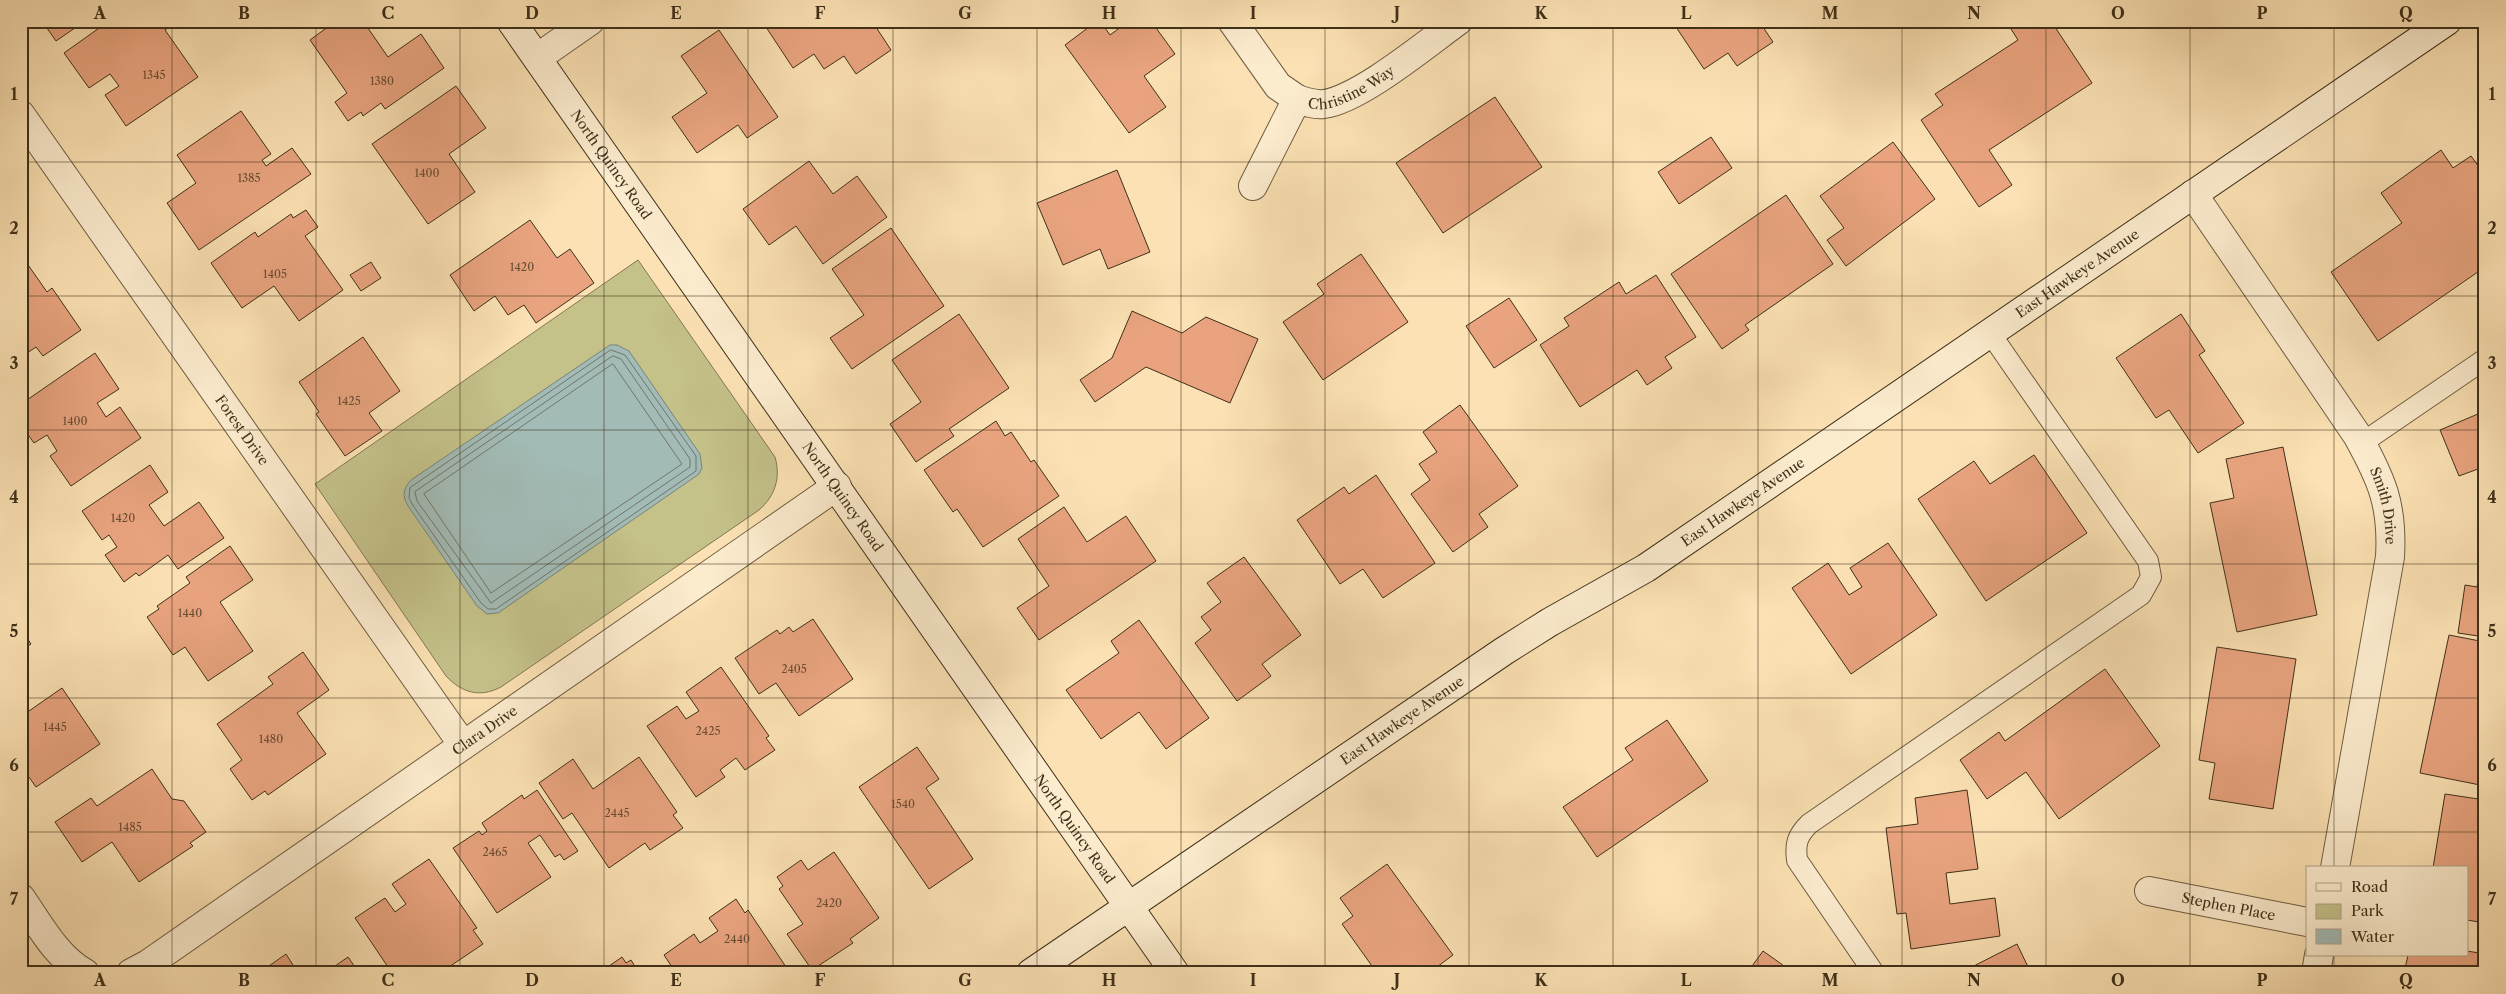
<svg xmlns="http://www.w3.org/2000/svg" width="2506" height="994" font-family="'Libre Caslon Text',serif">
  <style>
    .green { fill: #c4c189; stroke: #827852 }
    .water { fill: #a2bbb6; stroke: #7a8378 }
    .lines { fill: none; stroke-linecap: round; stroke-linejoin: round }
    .shore { stroke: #707668; stroke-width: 1 }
    .building { fill: #e9a47f; stroke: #3f301a }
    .lane-casing { stroke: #6e5c40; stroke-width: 22 }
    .street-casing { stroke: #6e5c40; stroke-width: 30 }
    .secondary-casing { stroke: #3f301a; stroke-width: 30 }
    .lane { stroke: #fcecce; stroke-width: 20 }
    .street { stroke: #fcecce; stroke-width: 28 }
    .secondary { stroke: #fcecce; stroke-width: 28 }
    .grid { fill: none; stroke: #3f301a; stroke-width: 1; stroke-opacity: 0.55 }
    .labels { text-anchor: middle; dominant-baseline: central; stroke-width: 4; stroke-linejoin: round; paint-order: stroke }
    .number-label { font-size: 11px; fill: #6a4d33 }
    .street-label { font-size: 14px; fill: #3f301a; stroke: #fcecce }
    .neatline { fill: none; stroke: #3f301a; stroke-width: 2 }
    .grid-label { font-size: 16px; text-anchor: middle; font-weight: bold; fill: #3f301a }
  </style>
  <rect width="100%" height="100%" fill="#fbe1b3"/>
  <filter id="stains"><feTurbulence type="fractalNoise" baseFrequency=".004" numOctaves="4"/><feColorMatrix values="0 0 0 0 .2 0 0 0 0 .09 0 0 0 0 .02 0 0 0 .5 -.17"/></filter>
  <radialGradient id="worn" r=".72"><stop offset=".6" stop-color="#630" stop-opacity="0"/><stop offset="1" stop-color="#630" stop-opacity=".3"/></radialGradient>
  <path class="green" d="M 638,260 L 775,457 C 781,478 775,496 759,510 L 501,687 C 480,698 462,693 446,676 L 315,484 Z"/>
  <path class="water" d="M 610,345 L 617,345 L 629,351 L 700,454 L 702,468 L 699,474 L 498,613 L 487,614 L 477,606 L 408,506 C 402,496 403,489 411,480 Z"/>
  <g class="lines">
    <path class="shore" d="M 611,350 L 625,355 L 696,456 L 696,471 L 496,609 L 488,609 L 481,603 L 412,504 L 409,498 L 410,488 Z
      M 613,356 L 621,359 L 690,459 L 690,467 L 491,603 L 417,501 L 415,492 Z
      M 613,364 L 682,464 L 491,593 L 424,494 Z"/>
  </g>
  <path class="building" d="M 42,21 L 85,21 L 56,41 Z
    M 109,21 L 167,21 L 171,26 L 165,30 L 198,77 L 126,126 L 105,95 L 119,86 L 110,74 L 89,88 L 64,53 Z
    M 336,21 L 363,21 L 388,57 L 421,34 L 444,68 L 385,109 L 381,103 L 363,116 L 361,112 L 348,121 L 335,102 L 347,93 L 310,40 Z
    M 762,21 L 872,21 L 891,50 L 856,74 L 844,56 L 824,69 L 814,54 L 793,68 Z
    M 884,21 L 901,21 L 889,29 Z
    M 1097,21 L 1100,21 L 1110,35 L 1129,21 L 1151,21 L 1175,54 L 1144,76 L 1166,107 L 1129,133 L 1065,45 Z
    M 1672,21 L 1772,21 L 1763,27 L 1773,42 L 1737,66 L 1728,53 L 1704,69 Z
    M 2006,21 L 2051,21 L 2092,83 L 1989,150 L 2012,185 L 1979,207 L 1921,120 L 1943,105 L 1935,94 L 2018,40 Z
    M 2165,21 L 2178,21 L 2170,27 Z
    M 719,30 L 778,117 L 747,138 L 738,125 L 697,153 L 672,117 L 707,93 L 681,56 Z
    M 456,86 L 486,128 L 449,154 L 475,192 L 428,224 L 372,144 Z
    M 1495,97 L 1542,167 L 1443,233 L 1396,163 Z
    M 241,111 L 271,154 L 262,160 L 266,166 L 292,148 L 311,174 L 199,250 L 167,203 L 196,183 L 177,155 Z
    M 1711,137 L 1732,168 L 1679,204 L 1658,172 Z
    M 1893,142 L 1935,199 L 1846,266 L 1827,240 L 1844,228 L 1820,196 Z
    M 2441,150 L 2453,168 L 2471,156 L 2482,171 L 2485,170 L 2485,267 L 2378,341 L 2331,272 L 2402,223 L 2381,193 Z
    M 809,161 L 833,194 L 857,176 L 887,217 L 823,264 L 796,226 L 769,245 L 743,209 Z
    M 1117,170 L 1150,252 L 1108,269 L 1100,249 L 1063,265 L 1037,203 Z
    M 1786,195 L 1833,264 L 1745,325 L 1749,330 L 1722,349 L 1671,274 Z
    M 306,210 L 318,227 L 305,236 L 343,290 L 299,321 L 274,286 L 242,308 L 211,263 L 255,232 L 258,237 L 291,214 L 293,218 Z
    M 530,220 L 557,258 L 570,249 L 594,283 L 536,323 L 524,305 L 508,315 L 495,296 L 474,311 L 450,275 Z
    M 891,228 L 944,306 L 852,369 L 830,338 L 864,315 L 832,269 Z
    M 1361,254 L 1408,322 L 1323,380 L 1283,322 L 1324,294 L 1317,284 Z
    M 26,262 L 47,292 L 52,288 L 81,330 L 43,356 L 36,347 L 21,357 L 21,266 Z
    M 371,262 L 381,278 L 361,291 L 350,275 Z
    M 1656,275 L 1696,337 L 1665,357 L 1672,368 L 1647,385 L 1637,370 L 1580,407 L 1540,345 L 1569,326 L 1564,318 L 1619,282 L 1626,294 Z
    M 1509,298 L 1537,340 L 1494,368 L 1466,326 Z
    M 1132,311 L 1182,333 L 1206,317 L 1258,339 L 1230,403 L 1146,367 L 1095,402 L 1080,380 L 1112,358 Z
    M 959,314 L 1009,388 L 949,429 L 954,436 L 916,462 L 890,424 L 921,402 L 892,360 Z
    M 2181,314 L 2205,351 L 2199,355 L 2244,423 L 2198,453 L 2169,410 L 2156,418 L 2116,358 Z
    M 363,337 L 400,391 L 369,413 L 382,431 L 345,456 L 316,414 L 319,412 L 299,382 Z
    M 95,353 L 119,389 L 97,403 L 106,417 L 120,407 L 141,438 L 71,486 L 50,456 L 57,451 L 47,435 L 34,443 L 21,425 L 21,409 L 26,405 L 24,402 Z
    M 1460,405 L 1518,486 L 1479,514 L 1488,527 L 1453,552 L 1411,494 L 1430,480 L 1419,464 L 1437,452 L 1423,432 Z
    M 2485,411 L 2485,484 L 2478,469 L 2459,476 L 2440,430 Z
    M 996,421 L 1005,436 L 1011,432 L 1031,462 L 1034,460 L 1059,496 L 983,547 L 957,509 L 953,512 L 924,470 Z
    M 2283,447 L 2317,615 L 2237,632 L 2210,503 L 2234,498 L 2226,459 Z
    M 2034,455 L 2087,533 L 1986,601 L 1918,499 L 1974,461 L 1990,484 Z
    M 150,465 L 168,492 L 149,505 L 164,526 L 199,502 L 224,538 L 178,569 L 168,555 L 139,576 L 136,573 L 124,582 L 105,555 L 117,547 L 109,535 L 102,540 L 82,511 Z
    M 1376,475 L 1435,563 L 1383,598 L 1363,569 L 1340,584 L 1297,520 L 1344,487 L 1349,494 Z
    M 1064,507 L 1087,542 L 1126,516 L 1156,561 L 1039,640 L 1017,608 L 1049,586 L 1018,539 Z
    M 2485,534 L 2485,637 L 2458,633 L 2465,585 L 2477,587 Z
    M 1888,543 L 1937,615 L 1851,674 L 1792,588 L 1828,563 L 1849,595 L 1862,587 L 1850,568 Z
    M 230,546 L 253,580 L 220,602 L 253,651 L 208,681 L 185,647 L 173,655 L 147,617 L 159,609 L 157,606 L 190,583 L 186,577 Z
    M 1244,557 L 1301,635 L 1262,664 L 1271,676 L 1237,701 L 1195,643 L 1211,630 L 1201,617 L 1221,602 L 1207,583 Z
    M 813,619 L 853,679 L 799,716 L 776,683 L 759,694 L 735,658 L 777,630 L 780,634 L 789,627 L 793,632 Z
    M 1139,620 L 1209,718 L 1166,749 L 1139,712 L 1101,739 L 1066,690 L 1119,653 L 1111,641 Z
    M 21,629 L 31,644 L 21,651 Z
    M 2449,635 L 2485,642 L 2485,786 L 2420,773 Z
    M 2217,647 L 2296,659 L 2273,809 L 2209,799 L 2215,763 L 2199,760 Z
    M 303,652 L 329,690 L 297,713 L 326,754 L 268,795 L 265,791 L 252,800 L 230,769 L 242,760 L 217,724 L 273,684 L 268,677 Z
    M 721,667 L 769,736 L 766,738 L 775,750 L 745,770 L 736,758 L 720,770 L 725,777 L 696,797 L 647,726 L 677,706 L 686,719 L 699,711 L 686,692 Z
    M 2105,669 L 2160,746 L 2059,819 L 2026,772 L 1987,799 L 1960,760 L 1999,732 L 2005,741 Z
    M 62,688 L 100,744 L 36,787 L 21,766 L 21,701 L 29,711 Z
    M 1667,720 L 1708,781 L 1597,857 L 1563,807 L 1633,760 L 1625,748 Z
    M 917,747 L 939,779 L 926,788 L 973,859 L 929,889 L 859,787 Z
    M 639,757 L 677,812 L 673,815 L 683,828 L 650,850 L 645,843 L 609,868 L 572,813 L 563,819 L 539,783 L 573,759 L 593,789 Z
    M 152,769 L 172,799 L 184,801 L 206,832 L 190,843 L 193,846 L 139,882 L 112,842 L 82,862 L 55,822 L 91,798 L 97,806 Z
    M 537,790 L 578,851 L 564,860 L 560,854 L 555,857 L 540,835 L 528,843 L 551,877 L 497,913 L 453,848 L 479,831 L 482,835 L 487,831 L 482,823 L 522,795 L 524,799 Z
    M 1967,790 L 1978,869 L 1946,873 L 1950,904 L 1995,898 L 2000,936 L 1911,949 L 1906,913 L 1897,914 L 1886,828 L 1918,824 L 1915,798 Z
    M 2445,794 L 2485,800 L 2485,923 L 2467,920 L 2467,868 L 2433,868 Z
    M 834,852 L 879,918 L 850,939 L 853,943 L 812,970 L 787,934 L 803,924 L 779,889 L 783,886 L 777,877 L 801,860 L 808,870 Z
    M 429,859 L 477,928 L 473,930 L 483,944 L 440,973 L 392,973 L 355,918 L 385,898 L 395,912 L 406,904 L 392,884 Z
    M 1387,864 L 1453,955 L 1429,973 L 1393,973 L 1389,968 L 1383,973 L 1377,973 L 1342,924 L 1353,916 L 1340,898 Z
    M 736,899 L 745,913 L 748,910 L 790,973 L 676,973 L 664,955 L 694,934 L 700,943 L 718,931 L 709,918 Z
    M 2017,944 L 2031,973 L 1960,973 Z
    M 1763,951 L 1794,973 L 1734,973 L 1738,966 L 1747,973 Z
    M 2467,951 L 2485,954 L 2485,973 L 2404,973 L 2408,955 L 2467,955 Z
    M 286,954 L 298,973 L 259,973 Z
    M 348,957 L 359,973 L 325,973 Z
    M 622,957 L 626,963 L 631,960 L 639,973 L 604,973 L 602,971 Z"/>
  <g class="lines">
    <g class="lane-casing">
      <path id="lane" d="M 2362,443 L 2485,359
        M 1874,973 L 1797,860 C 1795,844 1797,836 1809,824 L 2141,595 L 2151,577 L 2148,561 L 1990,333"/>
    </g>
    <g class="street-casing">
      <g id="street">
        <path d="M 1232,21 L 1278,86 L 1297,99"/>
        <path d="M 537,58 L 590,21"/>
        <path id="s1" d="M 21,115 L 463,745"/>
        <path id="s2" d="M 1253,186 L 1297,99 C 1306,102 1314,105 1324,104 C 1360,99 1426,44 1458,21"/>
        <path id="s3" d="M 2193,194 L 2357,435 C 2382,480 2393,505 2390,557 L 2335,868"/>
        <path id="s4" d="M 2149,891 L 2307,922"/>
        <path d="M 21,898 C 39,924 57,958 85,973"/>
        <path id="s5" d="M 131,973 L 148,964 L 837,486"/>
        <path d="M 2316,973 L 2319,955"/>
      </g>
    </g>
    <g class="secondary-casing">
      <g id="secondary">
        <path id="s6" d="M 511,21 L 1175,973"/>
        <path id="s7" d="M 1031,973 L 1504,651 L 1550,622 L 1646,568 L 2447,21"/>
      </g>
    </g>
    <use href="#lane" class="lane"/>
    <use href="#street" class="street"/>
    <use href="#secondary" class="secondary"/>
  </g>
  <path class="grid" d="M 172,21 L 172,973M 316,21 L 316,973M 460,21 L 460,973M 604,21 L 604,973M 748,21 L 748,973M 893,21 L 893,973M 1037,21 L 1037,973M 1181,21 L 1181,973M 1325,21 L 1325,973M 1469,21 L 1469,973M 1613,21 L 1613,973M 1758,21 L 1758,973M 1902,21 L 1902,973M 2046,21 L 2046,973M 2190,21 L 2190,973M 2334,21 L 2334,868M 21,162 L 2485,162M 21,296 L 2485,296M 21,430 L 2485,430M 21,564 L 2485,564M 21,698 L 2485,698M 21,832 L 2485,832M 2334,955 L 2334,973"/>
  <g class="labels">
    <g class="number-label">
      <text x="154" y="75">1345</text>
      <text x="382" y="81">1380</text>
      <text x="427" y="173">1400</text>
      <text x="249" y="178">1385</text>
      <text x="522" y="267">1420</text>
      <text x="275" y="274">1405</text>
      <text x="349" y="401">1425</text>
      <text x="75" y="421">1400</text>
      <text x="123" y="518">1420</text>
      <text x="190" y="613">1440</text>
      <text x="794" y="669">2405</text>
      <text x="55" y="727">1445</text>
      <text x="708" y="731">2425</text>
      <text x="271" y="739">1480</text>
      <text x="903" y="804">1540</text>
      <text x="617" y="813">2445</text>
      <text x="130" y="827">1485</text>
      <text x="495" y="852">2465</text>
      <text x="829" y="903">2420</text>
      <text x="737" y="939">2440</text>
    </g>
    <g class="street-label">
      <text stroke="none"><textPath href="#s2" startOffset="156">Christine Way</textPath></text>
      <text stroke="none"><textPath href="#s6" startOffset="175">North Quincy Road</textPath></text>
      <text stroke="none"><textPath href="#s7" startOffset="1259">East Hawkeye Avenue</textPath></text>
      <text stroke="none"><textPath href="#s1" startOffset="385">Forest Drive</textPath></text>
      <text stroke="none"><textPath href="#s6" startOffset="580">North Quincy Road</textPath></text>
      <text stroke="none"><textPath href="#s7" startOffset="854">East Hawkeye Avenue</textPath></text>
      <text stroke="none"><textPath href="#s3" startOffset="368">Smith Drive</textPath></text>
      <text stroke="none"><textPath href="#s7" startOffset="449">East Hawkeye Avenue</textPath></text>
      <text stroke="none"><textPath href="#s5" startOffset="429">Clara Drive</textPath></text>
      <text stroke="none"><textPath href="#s6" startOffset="985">North Quincy Road</textPath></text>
      <text stroke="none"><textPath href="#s4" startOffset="81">Stephen Place</textPath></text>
    </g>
  </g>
  <rect width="2506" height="994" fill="none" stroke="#fbe1b3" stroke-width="55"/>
  <rect x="2306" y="866" width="162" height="90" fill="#fcecce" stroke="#b0a186"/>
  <rect x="2316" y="883" width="25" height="8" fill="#fcecce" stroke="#b0a186"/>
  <text x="2351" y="892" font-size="15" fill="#3f301a">Road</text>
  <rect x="2316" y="904" width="25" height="15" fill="#c4c189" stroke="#b0a186"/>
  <text x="2351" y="916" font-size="15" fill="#3f301a">Park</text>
  <rect x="2316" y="929" width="25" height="15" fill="#a2bbb6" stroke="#b0a186"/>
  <text x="2351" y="942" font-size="15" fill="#3f301a">Water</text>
  <rect x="28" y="28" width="2450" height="938" class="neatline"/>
  <g class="grid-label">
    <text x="100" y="19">A</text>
    <text x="244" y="19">B</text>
    <text x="388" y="19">C</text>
    <text x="532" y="19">D</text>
    <text x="676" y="19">E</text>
    <text x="820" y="19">F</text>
    <text x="965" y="19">G</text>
    <text x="1109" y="19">H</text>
    <text x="1253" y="19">I</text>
    <text x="1397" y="19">J</text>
    <text x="1541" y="19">K</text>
    <text x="1686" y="19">L</text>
    <text x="1830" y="19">M</text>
    <text x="1974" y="19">N</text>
    <text x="2118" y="19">O</text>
    <text x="2262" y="19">P</text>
    <text x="2406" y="19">Q</text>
    <text x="14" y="100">1</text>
    <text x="2492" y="100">1</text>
    <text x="14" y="234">2</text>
    <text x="2492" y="234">2</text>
    <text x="14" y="369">3</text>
    <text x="2492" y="369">3</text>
    <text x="14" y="503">4</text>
    <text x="2492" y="503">4</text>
    <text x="14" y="637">5</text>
    <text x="2492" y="637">5</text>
    <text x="14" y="771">6</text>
    <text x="2492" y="771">6</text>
    <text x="14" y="905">7</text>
    <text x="2492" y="905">7</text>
    <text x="100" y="986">A</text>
    <text x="244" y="986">B</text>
    <text x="388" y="986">C</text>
    <text x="532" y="986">D</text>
    <text x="676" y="986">E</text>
    <text x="820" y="986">F</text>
    <text x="965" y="986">G</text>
    <text x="1109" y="986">H</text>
    <text x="1253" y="986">I</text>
    <text x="1397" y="986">J</text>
    <text x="1541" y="986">K</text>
    <text x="1686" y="986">L</text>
    <text x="1830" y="986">M</text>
    <text x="1974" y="986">N</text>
    <text x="2118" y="986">O</text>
    <text x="2262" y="986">P</text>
    <text x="2406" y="986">Q</text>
  </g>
  <rect width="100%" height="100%" filter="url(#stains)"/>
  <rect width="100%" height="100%" fill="url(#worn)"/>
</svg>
